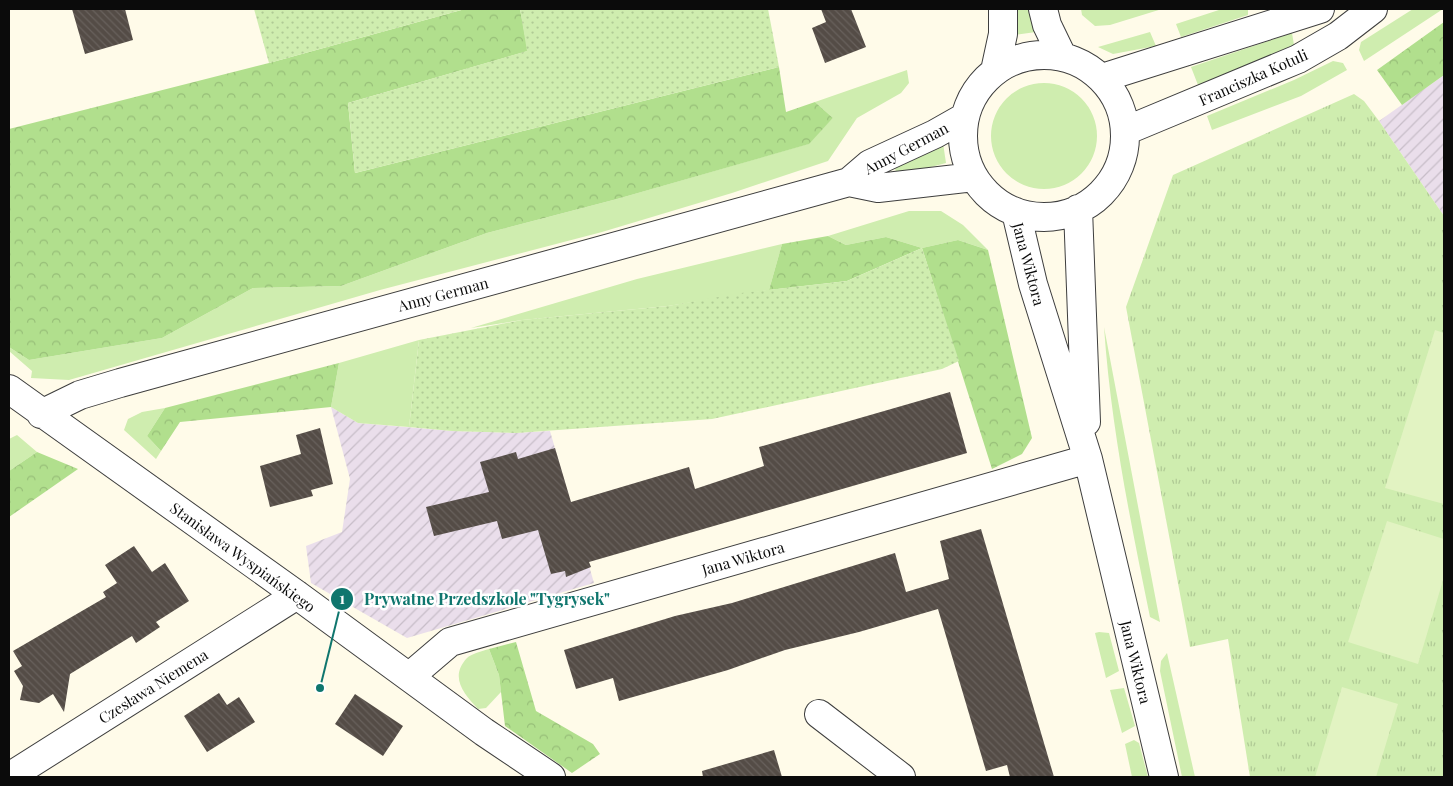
<svg xmlns="http://www.w3.org/2000/svg" width="1453" height="786" font-family="'Playfair Display',serif">
  <style>
    .industrial { fill: url(#industrial-furrows) }
    .grass { fill: #cfedaf }
    .forest { fill: url(#forest-crowns) }
    .park { fill: url(#park-tufts) }
    .garden { fill: url(#garden-dots) }
    .pitch { fill: #e2f3c2 }
    .building { fill: url(#building-back-hatch) }
    .lines { fill: none; stroke-linecap: round; stroke-linejoin: round }
    .minor-casing { stroke: #3e3e3e; stroke-width: 30 }
    .minor { stroke: #fff; stroke-width: 28 }
    .labels { text-anchor: middle; dominant-baseline: central; stroke-width: 5; stroke-linejoin: round; paint-order: stroke }
    .street-label { font-size: 15px; fill: #0b0b0b; stroke: #fff }
    .leader { fill: none; stroke: #0f766e; stroke-width: 2 }
    .callout-dot { fill: #0f766e; stroke: #fff; stroke-width: 2 }
    .mark-label { font-size: 15px; text-anchor: middle; font-weight: bold; fill: #fff }
    .callout-label { font-size: 16px; text-anchor: middle; font-weight: bold; fill: #0f766e; stroke: #fff; stroke-width: 5; stroke-linejoin: round; paint-order: stroke }
  </style>
  <defs>
    <pattern id="industrial-furrows" width="10" height="10" patternUnits="userSpaceOnUse" patternTransform="scale(1.25)"><rect width="10" height="10" fill="#eadeeb"/><path d="M-1 1l2-2M0 10L10 0M9 11l2-2" fill="none" stroke="#c7bdc8"/></pattern>
    <pattern id="forest-crowns" width="20" height="18" patternUnits="userSpaceOnUse" patternTransform="scale(1.25)"><rect width="20" height="18" fill="#b1df8d"/><path d="M2 6a3 3 0 1 1 6 0M12 15a3 3 0 1 1 6 0" fill="none" stroke="#97be78"/></pattern>
    <pattern id="park-tufts" width="24" height="20" patternUnits="userSpaceOnUse" patternTransform="scale(1.25)"><rect width="24" height="20" fill="#cfedaf"/><path d="M3 7l-1-3M5 7V3M7 7l1-3M15 17l-1-3M17 17v-4M19 17l1-3" fill="none" stroke="#b0ca95"/></pattern>
    <pattern id="garden-dots" width="8" height="8" patternUnits="userSpaceOnUse" patternTransform="scale(1.25)"><rect width="8" height="8" fill="#cfedaf"/><path d="M2 2h.1M6 6h.1" fill="none" stroke="#b0ca95" stroke-width="1.8" stroke-linecap="round"/></pattern>
    <pattern id="building-back-hatch" width="6" height="6" patternUnits="userSpaceOnUse" patternTransform="scale(1.25)"><rect width="6" height="6" fill="#544c46"/><path d="M-1 5l2 2M0 0l6 6M5-1l2 2" fill="none" stroke="#68615c"/></pattern>
  </defs>
  <rect width="100%" height="100%" fill="#fffbe9"/>
  <path class="industrial" d="M 1444,75 L 1444,216 L 1379,121 Z
    M 331,407 L 358,423 L 452,431 L 516,433 L 550,431 L 594,583 L 407,638 L 311,583 L 306,546 L 342,532 L 350,479 Z"/>
  <path class="grass" d="M 1014,9 L 1031,9 L 1036,32 L 1015,35 Z
    M 1081,9 L 1162,9 L 1110,25 L 1095,26 L 1082,15 Z
    M 1222,9 L 1248,9 L 1248,15 L 1181,37 L 1176,24 Z
    M 1413,9 L 1443,9 L 1364,61 L 1359,50 L 1361,42 Z
    M 1150,32 L 1156,46 L 1113,54 L 1098,47 Z
    M 1292,33 L 1294,45 L 1198,85 L 1191,67 Z
    M 1333,61 L 1343,63 L 1347,70 L 1301,96 L 1212,130 L 1207,116 L 1294,80 Z
    M 907,70 L 909,83 L 901,93 L 857,118 L 828,161 L 732,193 L 602,232 L 380,290 L 69,380 L 31,378 L 32,371 L 9,351 L 9,347 L 29,360 L 162,338 L 253,288 L 341,286 L 487,233 L 617,199 L 808,144 L 833,118 L 815,102 Z
    M991 136a53 53 0 1 1 106 0a53 53 0 1 1-106 0Z
    M 943,143 L 946,163 L 897,176 L 894,164 Z
    M 909,211 L 941,211 L 963,225 L 988,250 L 958,240 L 922,248 L 886,237 L 846,245 L 828,236 Z
    M 782,244 L 769,290 L 668,306 L 522,320 L 471,328 L 637,279 Z
    M 1104,327 L 1160,622 L 1150,617 C 1130,519 1111,427 1104,327 Z
    M 419,340 L 409,427 L 358,423 L 331,407 L 339,363 Z
    M 165,408 L 147,436 L 161,451 L 156,459 L 124,430 L 128,419 L 142,412 Z
    M 17,435 L 37,452 L 9,471 L 9,439 Z
    M 1099,632 L 1109,633 L 1119,671 L 1106,678 L 1095,633 Z
    M 489,649 L 499,675 L 501,692 L 486,708 L 478,709 C 464,694 449,677 467,658 C 471,654 482,651 489,649 Z
    M 1167,653 L 1195,777 L 1182,777 L 1160,671 L 1161,661 Z
    M 1124,688 L 1135,726 L 1122,733 L 1110,690 Z
    M 1134,740 L 1139,743 L 1148,777 L 1132,777 L 1125,744 Z"/>
  <path class="forest" d="M 465,9 L 520,9 L 528,51 L 348,103 L 355,173 L 779,67 L 786,112 L 815,102 L 833,118 L 809,144 L 617,199 L 487,233 L 341,286 L 253,288 L 162,338 L 29,360 L 9,347 L 9,129 L 269,63 Z
    M 1444,22 L 1444,75 L 1402,105 L 1377,70 Z
    M 828,236 L 846,245 L 886,237 L 922,248 L 958,240 L 988,250 L 1032,438 L 1022,454 L 992,469 L 922,248 L 847,281 L 769,290 L 782,244 Z
    M 339,363 L 331,407 L 180,422 L 161,451 L 147,436 L 165,408 Z
    M 37,452 L 78,469 L 9,517 L 9,471 Z
    M 516,642 L 536,711 L 593,744 L 600,754 L 572,773 L 505,726 L 499,675 L 489,649 Z"/>
  <path class="park" d="M 1354,94 L 1364,101 L 1379,121 L 1444,216 L 1444,777 L 1250,777 L 1228,639 L 1190,647 L 1126,307 L 1173,175 Z"/>
  <path class="garden" d="M 254,9 L 465,9 L 269,63 Z
    M 520,9 L 768,9 L 779,67 L 355,173 L 348,103 L 527,51 Z
    M 922,248 L 959,361 L 942,369 L 712,419 L 516,433 L 452,431 L 409,427 L 419,340 L 522,320 L 668,306 L 741,293 L 847,281 Z"/>
  <path class="pitch" d="M 1435,330 L 1444,333 L 1444,504 L 1385,488 Z
    M 1387,521 L 1444,539 L 1444,577 L 1418,664 L 1348,642 Z
    M 1342,687 L 1398,704 L 1376,777 L 1315,777 Z"/>
  <path class="building" d="M 72,9 L 125,9 L 133,40 L 85,54 Z
    M 821,9 L 851,9 L 866,47 L 825,63 L 812,28 L 826,22 Z
    M 950,392 L 967,453 L 589,562 L 591,567 L 566,577 L 565,571 L 551,574 L 538,530 L 502,539 L 497,521 L 434,536 L 426,507 L 489,492 L 480,462 L 516,452 L 518,459 L 555,448 L 571,502 L 689,467 L 695,489 L 764,466 L 759,447 Z
    M 320,428 L 333,484 L 311,490 L 313,496 L 270,507 L 260,466 L 301,454 L 296,435 Z
    M 981,529 L 1054,777 L 1010,777 L 1007,765 L 986,771 L 938,609 L 859,632 L 785,650 L 728,670 L 619,701 L 613,678 L 576,689 L 564,650 L 675,616 L 732,603 L 895,553 L 906,592 L 949,579 L 940,541 Z
    M 134,546 L 152,572 L 165,563 L 189,601 L 156,622 L 160,627 L 136,643 L 132,636 L 70,674 L 64,712 L 53,694 L 39,703 L 20,700 L 23,686 L 14,671 L 22,666 L 13,651 L 106,597 L 103,592 L 117,583 L 105,565 Z
    M 219,693 L 227,705 L 239,697 L 255,722 L 207,752 L 184,716 Z
    M 355,694 L 403,726 L 383,756 L 335,724 Z
    M 774,750 L 782,777 L 703,777 L 702,771 Z"/>
  <g class="lines">
    <g class="minor-casing">
      <path id="minor" d="M 1043,9 L 1047,25 L 1062,56
        M963 136a81 81 0 1 1 162 0a81 81 0 1 1-162 0Z
        M 995,71 L 1003,34 L 1003,9
        M 1102,78 L 1320,9
        M 1125,131 L 1298,59 L 1338,36 L 1373,9
        M 849,182 L 878,188 L 974,177
        M 1078,209 L 1086,422
        M 1016,212 L 1033,284 L 1088,459 L 1164,777
        M 9,389 L 297,595 L 484,732 L 551,777
        M 41,414 L 80,395 L 120,383 L 849,182 L 870,164 L 935,134 L 965,117
        M 409,677 L 450,642 L 1088,459
        M 819,714 L 901,777
        M 9,777 L 297,595"/>
    </g>
    <use href="#minor" class="minor"/>
  </g>
  <g class="labels">
    <g class="street-label">
      <text transform="translate(1253 77) rotate(-24)">Franciszka Kotuli</text>
      <text transform="translate(906 148) rotate(-28)">Anny German</text>
      <text transform="translate(1029 264) rotate(75)">Jana Wiktora</text>
      <text transform="translate(443 294) rotate(-15)">Anny German</text>
      <text transform="translate(243 557) rotate(36)">Stanisława Wyspiańskiego</text>
      <text transform="translate(743 558) rotate(-16)">Jana Wiktora</text>
      <text transform="translate(1136 662) rotate(76)">Jana Wiktora</text>
      <text transform="translate(153 686) rotate(-32)">Czesława Niemena</text>
    </g>
  </g>
  <path class="leader" d="M320 688L342 599"/>
  <g class="callout-dot">
    <circle cx="320" cy="688" r="5"/>
    <circle cx="342" cy="599" r="12"/>
  </g>
  <g class="mark-label">
    <text x="342" y="604">1</text>
  </g>
  <g class="callout-label">
    <text x="487" y="605">Prywatne Przedszkole "Tygrysek"</text>
  </g>
  <rect width="1453" height="786" fill="none" stroke="#0b0b0b" stroke-width="20"/>
</svg>
